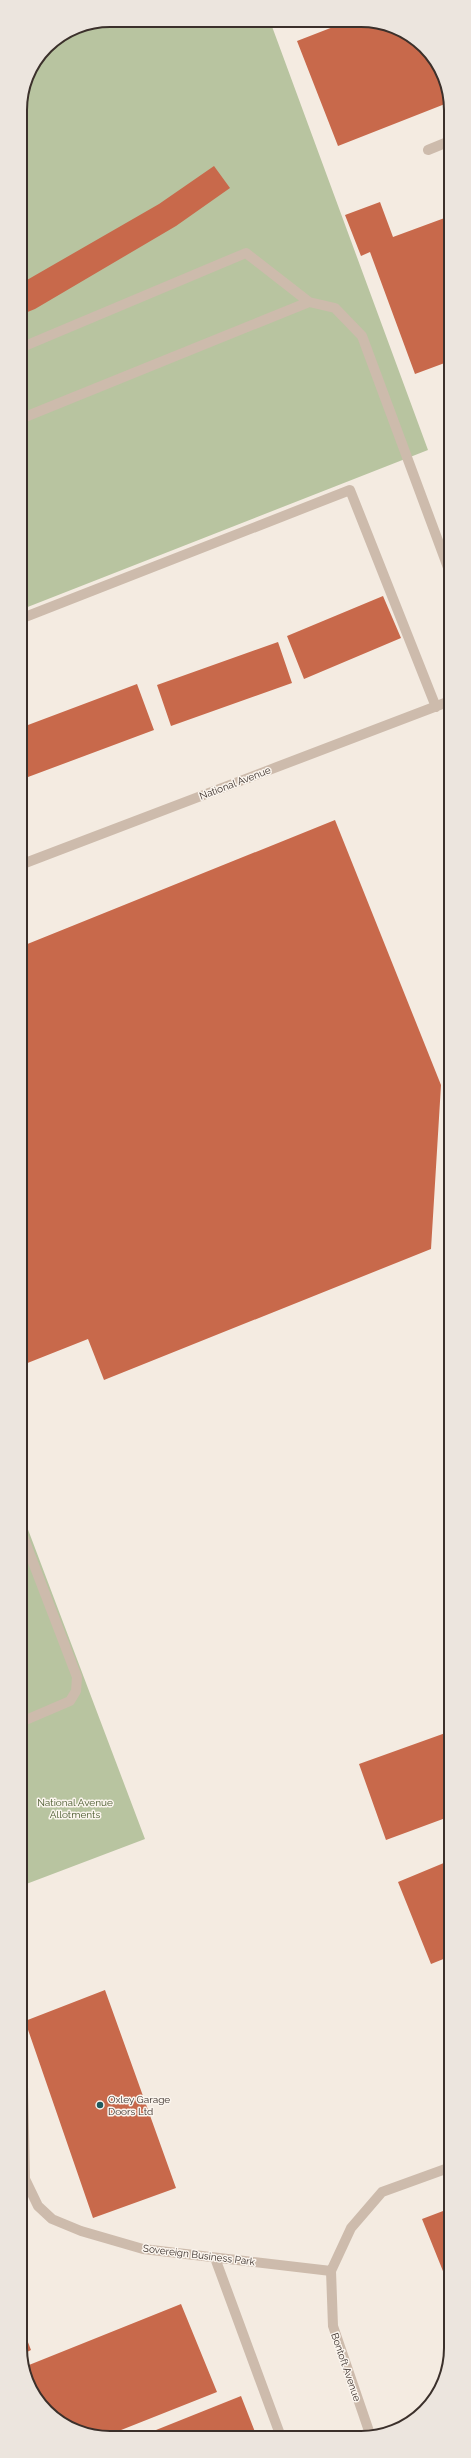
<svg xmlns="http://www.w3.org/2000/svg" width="471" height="2458" font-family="Raleway,sans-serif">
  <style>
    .green { fill: #b8c4a0 }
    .building { fill: #c8694b }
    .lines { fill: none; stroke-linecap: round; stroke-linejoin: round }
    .minor { stroke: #cdbbac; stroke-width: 10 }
    .poi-dot { fill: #1f5a5e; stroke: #fbf5ee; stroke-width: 1.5 }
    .labels { text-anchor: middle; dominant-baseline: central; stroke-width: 3; stroke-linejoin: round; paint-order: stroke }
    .street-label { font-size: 10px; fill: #3b302b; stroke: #fbf5ee }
    .park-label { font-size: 10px; fill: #4a5a2e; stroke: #fbf5ee }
    .poi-label { font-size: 10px; fill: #3b302b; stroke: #fbf5ee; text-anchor: start }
    .rim { fill: none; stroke: #3b302b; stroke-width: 2 }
  </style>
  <rect width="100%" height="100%" fill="#f4ebe1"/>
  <path class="green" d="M 110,20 L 270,21 L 428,450 L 20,610 L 20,105 L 27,76 L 47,46 L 76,27 Z
    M 21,1511 L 145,1839 L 21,1886 Z"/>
  <path class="building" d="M 346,22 L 378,22 L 428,51 L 450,102 L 338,146 L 297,41 Z
    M 214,166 L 230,188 L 176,226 L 35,309 L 20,315 L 20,284 L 159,204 Z
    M 380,202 L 393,237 L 450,216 L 450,361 L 415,374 L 370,252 L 361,256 L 345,215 Z
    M 383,596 L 401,638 L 304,679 L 287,636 Z
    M 278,642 L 292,683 L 171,726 L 157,685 Z
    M 137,684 L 154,730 L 20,780 L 20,728 Z
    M 335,820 L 441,1085 L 431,1249 L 104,1380 L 88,1339 L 20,1366 L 20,947 Z
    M 451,1731 L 451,1816 L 386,1840 L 359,1764 Z
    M 451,1860 L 451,1956 L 431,1964 L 398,1882 Z
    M 105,1990 L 176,2188 L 93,2218 L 25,2021 Z
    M 451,2001 L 451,2017 L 446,2003 Z
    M 451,2208 L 451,2291 L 422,2219 Z
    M 181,2304 L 217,2392 L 106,2436 L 93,2436 L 43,2407 L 24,2367 Z
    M 21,2324 L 31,2350 L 21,2355 Z
    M 241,2396 L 257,2437 L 141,2436 Z"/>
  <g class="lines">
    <path class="minor" d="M 428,150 L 450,141
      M 20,348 L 246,253 L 309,302 L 335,308 L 362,336 L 450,573
      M 20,419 L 309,302
      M 20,619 L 350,490 L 436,707
      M 20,865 L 450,701
      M 21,1531 L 77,1677 L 76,1691 L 70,1701 L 21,1722
      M 21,2080 L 23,2086 L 25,2179 L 38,2206 L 52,2219 L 81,2231 L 143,2249 L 331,2271
      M 215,2258 L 281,2437
      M 371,2437 L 333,2326 L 331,2271 L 351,2228 L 382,2192 L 451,2167"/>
  </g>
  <circle class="poi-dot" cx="100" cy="2105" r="4"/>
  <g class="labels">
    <g class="street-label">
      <text transform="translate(235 783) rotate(-21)">National Avenue</text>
      <text transform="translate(199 2255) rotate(7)">Sovereign Business Park</text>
      <text transform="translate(346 2367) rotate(71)">Bontoft Avenue</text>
    </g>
    <g class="park-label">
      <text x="75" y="1802">National Avenue<tspan x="75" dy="12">Allotments</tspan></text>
    </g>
    <g class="poi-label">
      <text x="108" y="2099">Oxley Garage<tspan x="108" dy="12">Doors Ltd</tspan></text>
    </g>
  </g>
  <path d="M0 0H471V2458H0ZM110 27H361A83 83 0 0 1 444 110V2348A83 83 0 0 1 361 2431H110A83 83 0 0 1 27 2348V110A83 83 0 0 1 110 27Z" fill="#ece5de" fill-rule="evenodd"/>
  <path class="rim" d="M110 27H361A83 83 0 0 1 444 110V2348A83 83 0 0 1 361 2431H110A83 83 0 0 1 27 2348V110A83 83 0 0 1 110 27Z"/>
</svg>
